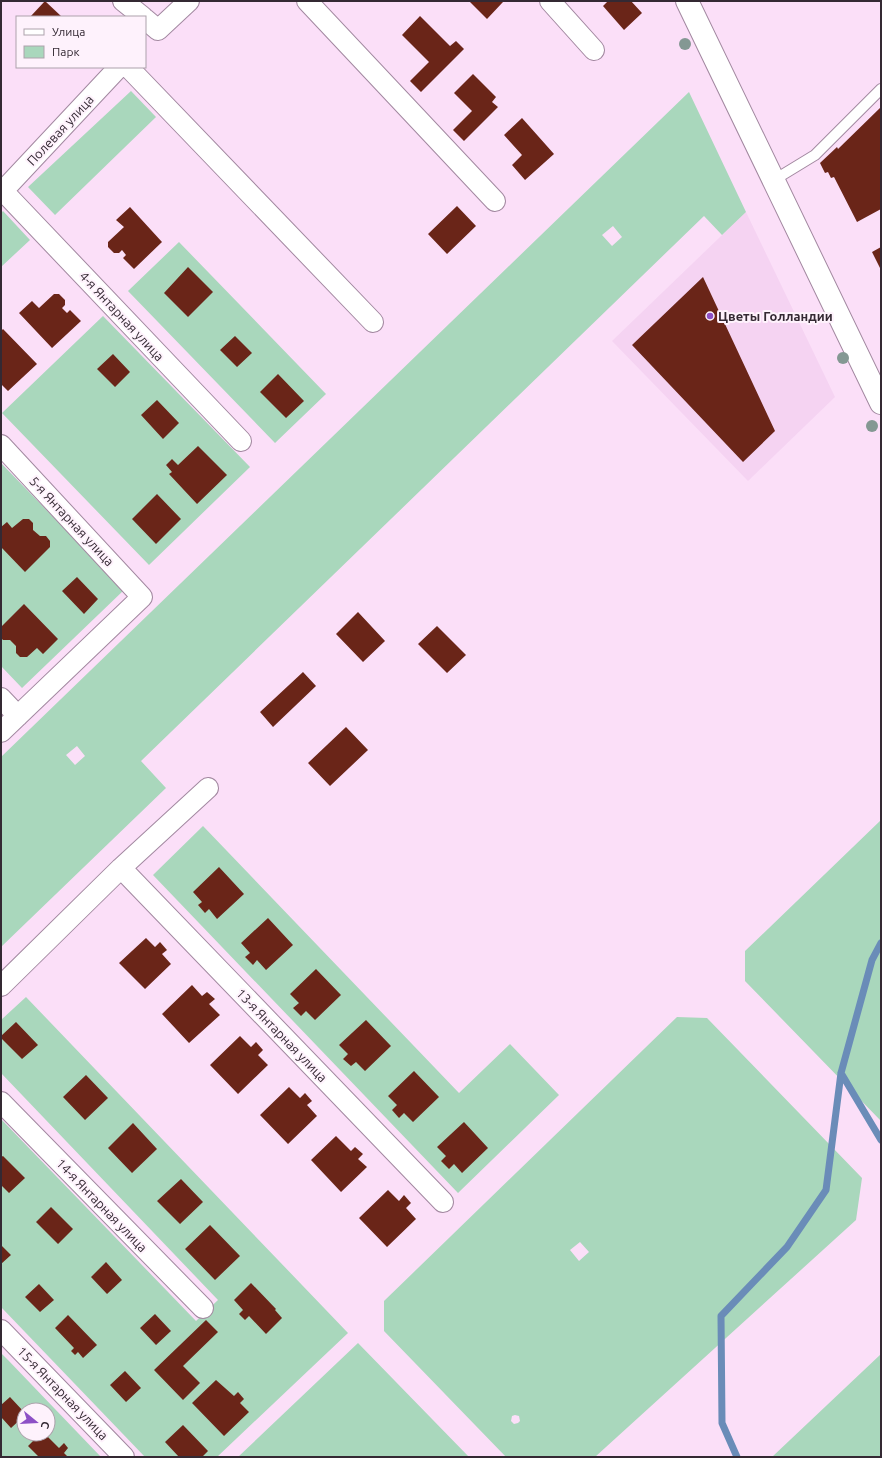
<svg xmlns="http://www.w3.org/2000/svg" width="882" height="1458" font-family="Ubuntu,sans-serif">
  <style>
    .built { fill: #f5d3f2 }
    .green { fill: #a9d7bc; fill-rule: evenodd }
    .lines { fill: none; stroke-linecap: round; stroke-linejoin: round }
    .stream { stroke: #6a8cb8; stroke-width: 7 }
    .building { fill: #6a2518 }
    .service-casing { stroke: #a288a0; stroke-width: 12 }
    .minor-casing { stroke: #a288a0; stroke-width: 22 }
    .tertiary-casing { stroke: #a288a0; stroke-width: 24 }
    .service { stroke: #fff; stroke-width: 10 }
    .minor { stroke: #fff; stroke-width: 20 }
    .tertiary { stroke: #fff; stroke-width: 22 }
    .tree { fill: #849893 }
    .poi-dot { fill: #8d50c6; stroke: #fef2fc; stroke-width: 1.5 }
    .labels { text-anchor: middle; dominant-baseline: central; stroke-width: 4; stroke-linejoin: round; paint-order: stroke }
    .street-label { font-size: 13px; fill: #342933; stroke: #fef2fc }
    .poi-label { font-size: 13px; font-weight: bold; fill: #342933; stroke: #fef2fc; text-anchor: start }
  </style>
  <rect width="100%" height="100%" fill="#fbdff8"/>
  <path class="built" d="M 746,212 L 835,397 L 748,481 L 612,341 Z"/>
  <path class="green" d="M 131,91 L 156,117 L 55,215 L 28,187 Z
    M 689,92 L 746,212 L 722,235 L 704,216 L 141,761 L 166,788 L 1,947 L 1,757 ZM 613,226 L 622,237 L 612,246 L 602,235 ZM 77,746 L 85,756 L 75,765 L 66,755 Z
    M 3,211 L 30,240 L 1,267 L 1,213 Z
    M 179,242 L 326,394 L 275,443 L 128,291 Z
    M 103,316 L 250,467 L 149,565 L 2,413 Z
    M 1,463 L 124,590 L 22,688 L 1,666 Z
    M 881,820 L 881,1121 L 745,981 L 745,951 Z
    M 203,826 L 459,1093 L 510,1044 L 559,1095 L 458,1193 L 153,875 Z
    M 26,997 L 348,1333 L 217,1457 L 145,1457 L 1,1307 L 1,1119 L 196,1321 L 218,1300 L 1,1073 L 1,1020 Z
    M 677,1017 L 707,1018 L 862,1178 L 856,1220 L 595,1457 L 506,1457 L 384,1331 L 384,1301 ZM 580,1242 L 589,1252 L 579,1261 L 570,1250 ZM 515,1415 L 519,1416 L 520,1421 L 518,1423 L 514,1424 L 511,1421 L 512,1416 Z
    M 358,1343 L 469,1457 L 238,1457 Z
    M 1,1353 L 8,1360 L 101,1457 L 1,1457 ZM 24,1410 L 48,1410 L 48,1434 L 24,1434 Z
    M 881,1354 L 881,1457 L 772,1457 Z"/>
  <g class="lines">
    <path class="stream" d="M 841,1073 L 881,1140
      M 737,1457 L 722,1423 L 721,1316 L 787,1247 L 826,1190 L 841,1073 L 872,960 L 881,943"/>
  </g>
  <path class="building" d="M 45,1 L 62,17 L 30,17 Z
    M 469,1 L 502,1 L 503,2 L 487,19 Z
    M 608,1 L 631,1 L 642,13 L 624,30 L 603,6 Z
    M 420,16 L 450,46 L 456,41 L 464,49 L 421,92 L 410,81 L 429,62 L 402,35 Z
    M 473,74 L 496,97 L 492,102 L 498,107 L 464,141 L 453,130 L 472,111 L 454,93 Z
    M 881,107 L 881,209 L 857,222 L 834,177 L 831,178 L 828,172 L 825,173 L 820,163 L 837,147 L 838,149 Z
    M 522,118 L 554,154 L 525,180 L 512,165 L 522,155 L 504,135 Z
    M 457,206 L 476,226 L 447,254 L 428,234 Z
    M 130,207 L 162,242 L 134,269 L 123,258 L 126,255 L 122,250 L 119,253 L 114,253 L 108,247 L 108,242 L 124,227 L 116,220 Z
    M 881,247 L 881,270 L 872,252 Z
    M 188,267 L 213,292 L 188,317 L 164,293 Z
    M 703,277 L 775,431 L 743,462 L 632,345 Z
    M 54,294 L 59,294 L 65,300 L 65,305 L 62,308 L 67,313 L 70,310 L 81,321 L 52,348 L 19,313 L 32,301 L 39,308 Z
    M 3,329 L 37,364 L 8,391 L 1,384 L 1,331 Z
    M 235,336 L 252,353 L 237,367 L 220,350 Z
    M 113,354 L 130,372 L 115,387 L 97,369 Z
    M 278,374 L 304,401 L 286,418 L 260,392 Z
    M 157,400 L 179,423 L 163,439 L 141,415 Z
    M 198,446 L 227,475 L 197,504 L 169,474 L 172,472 L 166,465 L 172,459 L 178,465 Z
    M 157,494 L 181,519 L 156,544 L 132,519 Z
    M 23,519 L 29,519 L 33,523 L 33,530 L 40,536 L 46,536 L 50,541 L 50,547 L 25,572 L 1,547 L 1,527 L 7,522 L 12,528 Z
    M 77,577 L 98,599 L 84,614 L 62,591 Z
    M 24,604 L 58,639 L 43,654 L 37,648 L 27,657 L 20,657 L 16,653 L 16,646 L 10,640 L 3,640 L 1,638 L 1,627 Z
    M 358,612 L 385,641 L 363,662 L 336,634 Z
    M 437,626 L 466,655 L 447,673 L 418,644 Z
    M 303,672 L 316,686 L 273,727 L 260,712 Z
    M 346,727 L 368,750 L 330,786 L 308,763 Z
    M 219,867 L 244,894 L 217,919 L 209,909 L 205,913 L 198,905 L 202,902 L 193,892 Z
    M 268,918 L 293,945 L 266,970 L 257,960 L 253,965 L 245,957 L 250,953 L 241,943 Z
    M 146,938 L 155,947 L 160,942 L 167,950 L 162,954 L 171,964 L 145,989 L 119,963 Z
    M 316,969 L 341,995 L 315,1020 L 306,1011 L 301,1016 L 293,1008 L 299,1003 L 290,994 Z
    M 192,985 L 202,996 L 207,992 L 215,999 L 209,1004 L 220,1015 L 189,1043 L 162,1014 Z
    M 366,1020 L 391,1046 L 365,1071 L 356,1062 L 351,1066 L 343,1059 L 348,1054 L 339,1045 Z
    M 16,1022 L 38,1045 L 22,1059 L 1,1038 L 1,1036 Z
    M 240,1036 L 251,1047 L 256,1042 L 263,1050 L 258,1055 L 268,1065 L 238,1094 L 210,1065 Z
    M 414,1071 L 439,1097 L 413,1122 L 404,1113 L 399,1118 L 392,1110 L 397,1105 L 388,1096 Z
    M 86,1075 L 108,1098 L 85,1120 L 63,1097 Z
    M 289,1087 L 300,1098 L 305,1093 L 312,1101 L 307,1105 L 317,1116 L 288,1144 L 260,1115 Z
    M 464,1122 L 488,1148 L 462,1173 L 454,1164 L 449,1169 L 441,1161 L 446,1156 L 437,1147 Z
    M 133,1123 L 157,1149 L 132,1173 L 108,1148 Z
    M 336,1136 L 351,1151 L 355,1147 L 363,1154 L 358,1159 L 367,1167 L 341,1192 L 311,1160 Z
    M 3,1156 L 25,1178 L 9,1193 L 1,1185 L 1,1157 Z
    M 181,1179 L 203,1202 L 180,1224 L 157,1201 Z
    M 388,1190 L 399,1201 L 404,1195 L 411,1203 L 406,1208 L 416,1219 L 387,1247 L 359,1218 Z
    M 51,1207 L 73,1229 L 58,1244 L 36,1222 Z
    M 210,1225 L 240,1256 L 215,1280 L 185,1249 Z
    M 1,1245 L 11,1255 L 1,1264 Z
    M 106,1262 L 122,1280 L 107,1294 L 91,1277 Z
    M 251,1283 L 276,1309 L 275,1310 L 282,1318 L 266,1334 L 249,1316 L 245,1320 L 239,1314 L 243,1310 L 234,1300 Z
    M 39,1284 L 54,1300 L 40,1312 L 25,1297 Z
    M 155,1314 L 171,1331 L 156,1345 L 140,1328 Z
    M 68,1315 L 97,1345 L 83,1358 L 78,1352 L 75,1355 L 71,1351 L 74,1348 L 55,1328 Z
    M 206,1320 L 218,1332 L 183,1366 L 200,1383 L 183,1400 L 154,1370 Z
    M 125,1371 L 141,1388 L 126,1402 L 110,1385 Z
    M 216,1380 L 234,1396 L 238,1392 L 244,1399 L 240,1403 L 249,1412 L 224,1436 L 192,1403 Z
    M 10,1397 L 24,1412 L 24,1416 L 11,1428 L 1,1417 L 1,1405 Z
    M 183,1425 L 208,1451 L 202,1457 L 179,1457 L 165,1442 Z
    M 40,1434 L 45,1434 L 59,1448 L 64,1443 L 68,1448 L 64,1453 L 68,1457 L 39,1457 L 28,1446 Z"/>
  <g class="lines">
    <g class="service-casing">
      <path id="service" d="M 774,180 L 815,155 L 881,89"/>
    </g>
    <g class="minor-casing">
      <path id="minor" d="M 123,1 L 143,17
        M 307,1 L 495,201
        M 550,1 L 594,50
        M 145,19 L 158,30 L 189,1
        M 128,67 L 373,322
        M 3,191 L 241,441
        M 1,193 L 119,67
        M 1,445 L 142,597 L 1,732
        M 1,698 L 18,716
        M 121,868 L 443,1202
        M 1,986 L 121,868 L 208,788
        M 1,1102 L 203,1308
        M 1,1330 L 124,1457"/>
    </g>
    <g class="tertiary-casing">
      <path id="tertiary" d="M 687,1 L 881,403"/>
    </g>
    <use href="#service" class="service"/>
    <use href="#minor" class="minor"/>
    <use href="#tertiary" class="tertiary"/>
  </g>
  <g class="tree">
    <circle cx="685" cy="44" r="6"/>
    <circle cx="843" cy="358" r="6"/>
    <circle cx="872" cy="426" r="6"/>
  </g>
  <circle class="poi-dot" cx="710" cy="316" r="4"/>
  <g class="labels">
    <g class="street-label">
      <text transform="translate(60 130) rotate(-47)">Полевая улица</text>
      <text transform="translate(122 316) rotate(47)">4-я Янтарная улица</text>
      <text transform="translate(72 521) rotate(47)">5-я Янтарная улица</text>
      <text transform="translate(282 1035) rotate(46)">13-я Янтарная улица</text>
      <text transform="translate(102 1205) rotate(46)">14-я Янтарная улица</text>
      <text transform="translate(63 1393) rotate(46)">15-я Янтарная улица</text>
    </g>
    <g class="poi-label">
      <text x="718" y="316">Цветы Голландии</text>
    </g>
  </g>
  <rect width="882" height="1458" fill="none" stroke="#342933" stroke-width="4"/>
  <rect x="16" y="16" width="130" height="52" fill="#fef2fc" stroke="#ada2ac"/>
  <rect x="24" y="29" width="20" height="6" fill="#ffffff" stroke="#ada2ac"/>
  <text x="52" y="36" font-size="12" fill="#342933">Улица</text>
  <rect x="24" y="46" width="20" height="12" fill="#a9d7bc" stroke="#ada2ac"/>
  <text x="52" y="56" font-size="12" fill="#342933">Парк</text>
  <g transform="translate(36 1422) rotate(108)"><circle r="19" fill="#fef2fc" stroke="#ada2ac"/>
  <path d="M0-3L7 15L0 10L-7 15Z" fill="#8d50c6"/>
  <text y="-6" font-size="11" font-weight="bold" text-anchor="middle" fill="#342933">С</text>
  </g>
</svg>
